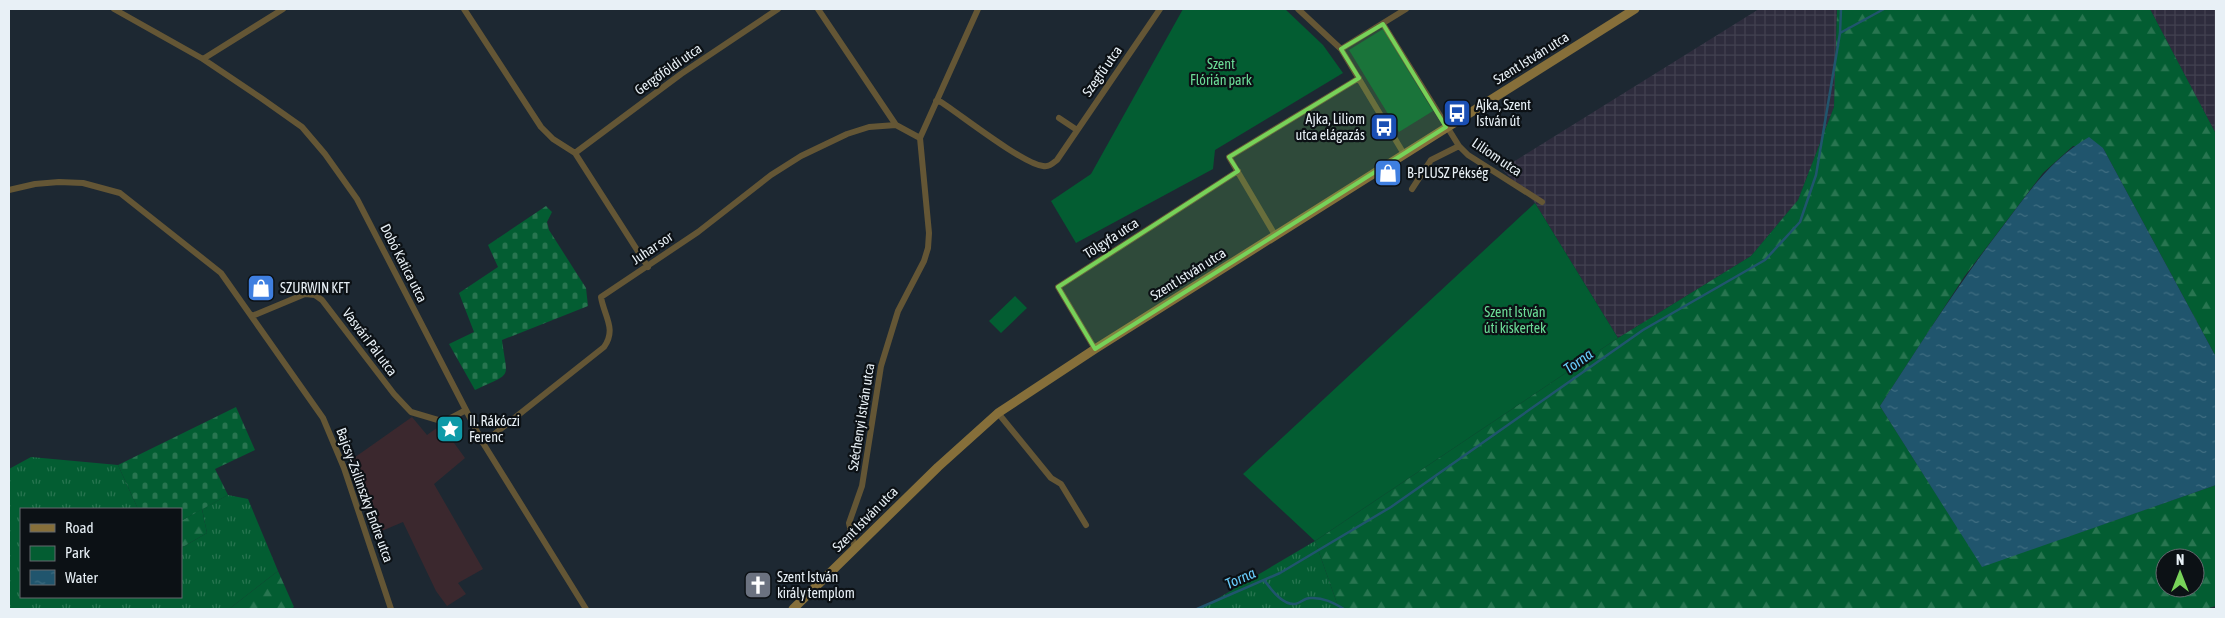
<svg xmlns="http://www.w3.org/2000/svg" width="2225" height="618" font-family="'Asap Condensed',sans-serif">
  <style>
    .industrial { fill: url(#industrial-grid) }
    .education { fill: #3b282e }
    .grass { fill: url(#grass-tufts) }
    .forest { fill: url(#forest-firs); fill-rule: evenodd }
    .cemetery { fill: url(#cemetery-stones) }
    .green { fill: #035d32 }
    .water { fill: url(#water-ripples) }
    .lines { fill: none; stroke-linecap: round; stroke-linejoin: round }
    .stream { stroke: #20556d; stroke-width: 2.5 }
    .minor { stroke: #645635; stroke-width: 6 }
    .secondary { stroke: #866f3a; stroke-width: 9 }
    .marked { fill: #77d259; fill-opacity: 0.2; stroke: #77d259; stroke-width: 4; stroke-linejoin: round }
    .labels { text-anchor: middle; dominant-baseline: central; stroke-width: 4.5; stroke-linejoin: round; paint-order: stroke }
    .street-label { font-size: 14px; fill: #e8f0f6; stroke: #0c1115 }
    .park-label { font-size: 14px; fill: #6bdc97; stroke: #0c1115 }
    .poi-label { font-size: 14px; fill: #e8f0f6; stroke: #0c1115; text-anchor: start }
    .water-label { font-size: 15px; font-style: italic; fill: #68cdfc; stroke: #0c1115 }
  </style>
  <defs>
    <pattern id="industrial-grid" width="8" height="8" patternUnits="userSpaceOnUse" patternTransform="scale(1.25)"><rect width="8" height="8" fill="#2e2c3d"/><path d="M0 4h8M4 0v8" fill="none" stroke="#424150"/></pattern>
    <pattern id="grass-tufts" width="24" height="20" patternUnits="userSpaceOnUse" patternTransform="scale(1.25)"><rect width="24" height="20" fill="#035d32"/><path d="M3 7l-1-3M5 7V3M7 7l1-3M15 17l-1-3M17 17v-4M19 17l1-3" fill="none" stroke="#287550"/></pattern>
    <pattern id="forest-firs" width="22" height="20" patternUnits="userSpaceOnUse" patternTransform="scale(1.25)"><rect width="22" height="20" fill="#035d32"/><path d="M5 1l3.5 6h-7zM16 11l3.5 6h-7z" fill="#287550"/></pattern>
    <pattern id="cemetery-stones" width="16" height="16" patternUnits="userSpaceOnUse" patternTransform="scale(1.25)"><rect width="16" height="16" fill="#035d32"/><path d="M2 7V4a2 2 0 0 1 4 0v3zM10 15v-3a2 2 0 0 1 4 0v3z" fill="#287550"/></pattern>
    <pattern id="water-ripples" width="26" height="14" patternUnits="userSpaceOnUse" patternTransform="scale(1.25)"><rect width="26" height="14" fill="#20556d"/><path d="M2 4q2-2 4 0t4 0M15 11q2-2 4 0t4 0" fill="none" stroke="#406e82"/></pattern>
  </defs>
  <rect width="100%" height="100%" fill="#1d2832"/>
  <path class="industrial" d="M 1759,9 L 1837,9 L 1834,107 L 1798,200 L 1751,256 L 1618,338 L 1535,203 L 1502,169 Z
    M 2150,9 L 2216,9 L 2216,134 Z"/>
  <path class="education" d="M 412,417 L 427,435 L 441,425 L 465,458 L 434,484 L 483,569 L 458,583 L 466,594 L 447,606 L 436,591 L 403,522 L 377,533 L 351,460 Z"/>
  <path class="grass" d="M 31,457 L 118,465 L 138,509 L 21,509 L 21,597 L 181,597 L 181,548 L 207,533 L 202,509 L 228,495 L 248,499 L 278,571 L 229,609 L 9,609 L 9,469 Z
    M 1315,541 L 1339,609 L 1200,609 Z"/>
  <path class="forest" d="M 1837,9 L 2150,9 L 2216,134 L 2216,357 L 2103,148 L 2073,146 L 2043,173 L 1964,277 L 1880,406 L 1982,566 L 2216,485 L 2216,606 L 2205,609 L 1339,609 L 1315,541 L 1618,338 L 1751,256 L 1798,200 L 1834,107 ZM 2165,558 L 2195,558 L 2195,588 L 2165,588 Z
    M 202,509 L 207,533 L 181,548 L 181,521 Z
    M 278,571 L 294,607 L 291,609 L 229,609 Z"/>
  <path class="cemetery" d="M 546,206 L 552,212 L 547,222 L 549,230 L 586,288 L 588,306 L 502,340 C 507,380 514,372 475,390 L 449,344 L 474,332 L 459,293 L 498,267 L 488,245 Z
    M 236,407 L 255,450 L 215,469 L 228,495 L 181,521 L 181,509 L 138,509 L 118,465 Z"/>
  <path class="green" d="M 1183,9 L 1285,9 L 1323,45 L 1343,73 L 1215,150 L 1213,169 L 1076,243 L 1051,201 L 1091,174 Z
    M 1383,29 L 1433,111 L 1399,132 L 1349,50 Z
    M 1535,203 L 1618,338 L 1315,541 L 1243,474 Z
    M 1015,296 L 1027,308 L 1001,333 L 989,321 Z"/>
  <path class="water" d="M 2089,137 L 2103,148 L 2216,357 L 2216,485 L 1982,567 L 1880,406 C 1919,346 1957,286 2000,230 C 2027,194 2050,160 2089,137 Z"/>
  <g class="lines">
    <path class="stream" d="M 1840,33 L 1884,9
      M 1264,580 C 1271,589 1282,605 1295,604 C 1301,603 1304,598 1310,598 C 1323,597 1334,603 1344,609
      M 1197,609 L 1280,573 L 1391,507 L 1643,330 L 1765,260 L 1800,222 L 1816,175 L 1840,33 L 1841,9"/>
    <path class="minor" d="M 114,9 L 203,59 L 261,98 L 302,127 L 325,154 L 357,199 L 483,443 L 586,609
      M 464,9 L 541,127 L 553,139 L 575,153
      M 818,9 L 896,125 L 920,138
      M 1298,9 L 1341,49 L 1404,154
      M 1383,24 L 1459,146 L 1468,155 L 1542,202
      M 1341,49 L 1406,9
      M 203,59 L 283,9
      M 936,101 L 941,102 C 961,115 1023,164 1043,166 C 1049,167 1052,164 1057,160 L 1160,9
      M 1059,118 L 1077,130
      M 1412,189 L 1431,160 L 1459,146
      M 9,190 L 35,184 L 59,182 L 83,183 L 120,193 L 221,273 L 323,418 L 344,468 L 391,609
      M 1275,235 L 1229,157 L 1359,78
      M 648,267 L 575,153 L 681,74 L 778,9
      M 252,316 L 305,294 L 315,295 L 322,300 L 394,394 L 411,412 L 438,420 L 449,419 L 466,410
      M 1095,349 L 1058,287 L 1238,171
      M 998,413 L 1051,478 L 1061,484 L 1086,525
      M 483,443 L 604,347 C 617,329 604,316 601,297 L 698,232 L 771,175 L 801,156 L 847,134 L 869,127 L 896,125
      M 855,549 L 849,523 L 862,486 L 881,366 L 898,311 L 924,261 L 928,248 L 929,233 L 920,138 L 978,9"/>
    <path class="secondary" d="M 793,609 L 938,467 L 998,413 L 1095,349 L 1635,9"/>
  </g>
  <path class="marked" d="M 1383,24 L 1446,127 L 1095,349 L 1058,287 L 1238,171 L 1229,157 L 1359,78 L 1341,49 Z"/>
  <defs>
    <g id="bus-square" transform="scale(1.4375)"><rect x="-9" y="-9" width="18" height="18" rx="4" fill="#1a4fb4" stroke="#0c1115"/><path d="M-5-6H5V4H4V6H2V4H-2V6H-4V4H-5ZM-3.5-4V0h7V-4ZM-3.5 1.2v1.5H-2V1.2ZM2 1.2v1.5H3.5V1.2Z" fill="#fff"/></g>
    <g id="shop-square" transform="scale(1.4375)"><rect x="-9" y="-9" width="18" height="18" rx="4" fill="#3f7fe0" stroke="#0c1115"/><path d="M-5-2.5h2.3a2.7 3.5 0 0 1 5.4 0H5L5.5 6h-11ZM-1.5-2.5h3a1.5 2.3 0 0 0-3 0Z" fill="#fff"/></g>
    <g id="sight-square" transform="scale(1.4375)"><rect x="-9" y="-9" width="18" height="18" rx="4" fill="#0f9aa8" stroke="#0c1115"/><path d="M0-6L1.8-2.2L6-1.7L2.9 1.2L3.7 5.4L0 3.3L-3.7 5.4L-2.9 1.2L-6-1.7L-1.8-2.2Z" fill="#fff"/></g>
    <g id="church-square" transform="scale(1.4375)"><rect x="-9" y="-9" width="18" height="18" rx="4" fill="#6b7280" stroke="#0c1115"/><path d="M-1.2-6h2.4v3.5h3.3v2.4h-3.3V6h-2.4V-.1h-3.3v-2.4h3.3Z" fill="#fff"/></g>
  </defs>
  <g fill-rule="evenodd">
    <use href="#bus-square" x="1457" y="113"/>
    <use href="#bus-square" x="1384" y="127"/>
    <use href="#shop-square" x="1388" y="173"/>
    <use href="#shop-square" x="261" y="288"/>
    <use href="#sight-square" x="450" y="429"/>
    <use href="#church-square" x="758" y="585"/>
  </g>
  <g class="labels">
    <g class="street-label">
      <text transform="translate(1531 58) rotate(-32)">Szent István utca</text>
      <text transform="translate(668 69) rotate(-35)">Gergőföldi utca</text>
      <text transform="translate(1102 71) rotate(-55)">Szegfű utca</text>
      <text transform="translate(1497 157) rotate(34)">Liliom utca</text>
      <text transform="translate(1111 238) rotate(-33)">Tölgyfa utca</text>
      <text transform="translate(652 248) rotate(-34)">Juhar sor</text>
      <text transform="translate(404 263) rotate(63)">Dobó Katica utca</text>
      <text transform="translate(1188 274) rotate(-32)">Szent István utca</text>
      <text transform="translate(370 342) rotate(53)">Vasvári Pál utca</text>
      <text transform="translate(861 417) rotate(-81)">Széchenyi István utca</text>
      <text transform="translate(365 495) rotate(70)">Bajcsy-Zsilinszky Endre utca</text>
      <text transform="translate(865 519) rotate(-45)">Szent István utca</text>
    </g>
    <g class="park-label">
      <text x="1221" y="64">Szent<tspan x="1221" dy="16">Flórián park</tspan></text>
      <text x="1515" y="312">Szent István<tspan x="1515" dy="16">úti kiskertek</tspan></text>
    </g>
    <g class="poi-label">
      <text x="1476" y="105">Ajka, Szent<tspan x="1476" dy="16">István út</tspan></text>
      <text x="1365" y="119" text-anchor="end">Ajka, Liliom<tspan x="1365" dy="16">utca elágazás</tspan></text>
      <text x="1407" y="173">B-PLUSZ Pékség</text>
      <text x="280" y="288">SZURWIN KFT</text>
      <text x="469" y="421">II. Rákóczi<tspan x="469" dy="16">Ferenc</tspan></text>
      <text x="777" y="577">Szent István<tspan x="777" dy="16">király templom</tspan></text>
    </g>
    <g class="water-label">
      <text transform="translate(1578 361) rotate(-35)">Torna</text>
      <text transform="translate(1240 578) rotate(-24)">Torna</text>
    </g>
  </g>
  <rect width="2225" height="618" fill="none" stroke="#e8f0f6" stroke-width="20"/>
  <rect x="20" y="508" width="162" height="90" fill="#0c1115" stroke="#646a6f"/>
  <rect x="30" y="524" width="25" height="8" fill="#866f3a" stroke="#646a6f"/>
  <text x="65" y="533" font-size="15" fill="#e8f0f6">Road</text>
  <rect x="30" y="546" width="25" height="15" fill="#035d32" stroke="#646a6f"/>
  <text x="65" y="558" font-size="15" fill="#e8f0f6">Park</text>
  <rect x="30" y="570" width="25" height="15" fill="url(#water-ripples)" stroke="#646a6f"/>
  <text x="65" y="583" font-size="15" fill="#e8f0f6">Water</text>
  <g transform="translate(2180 573)"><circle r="24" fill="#0c1115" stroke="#646a6f"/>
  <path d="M0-4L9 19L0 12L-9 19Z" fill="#77d259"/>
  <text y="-8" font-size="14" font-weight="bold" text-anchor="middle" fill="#e8f0f6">N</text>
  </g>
</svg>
